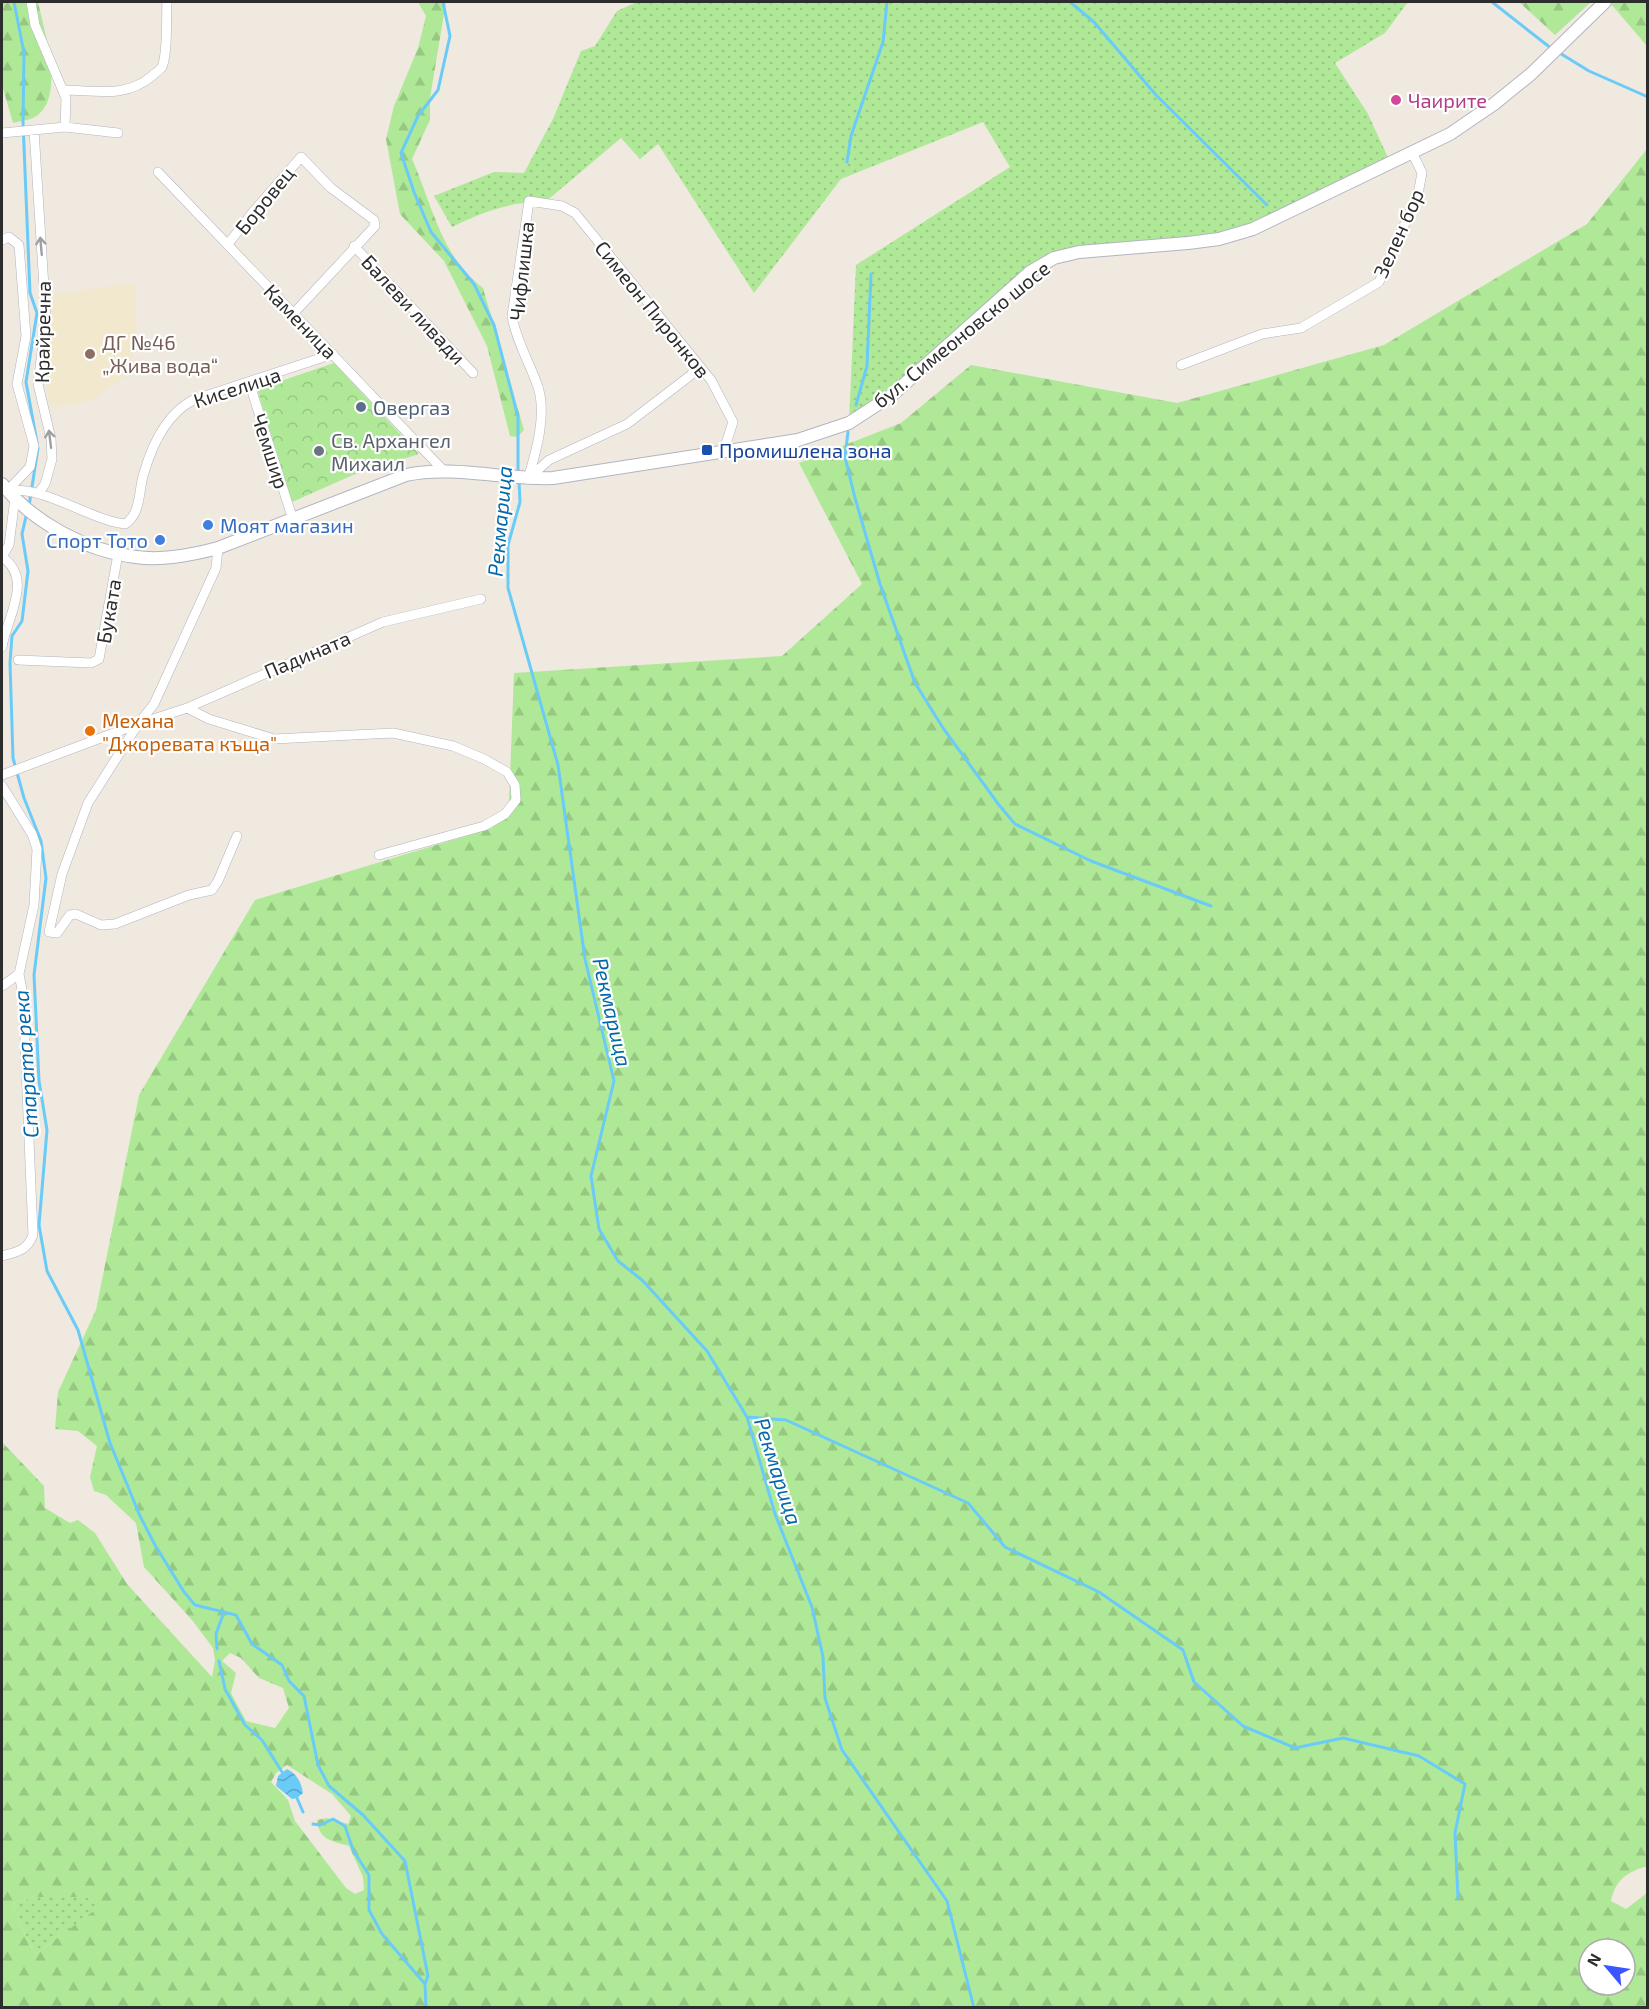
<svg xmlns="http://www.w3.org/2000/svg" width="1649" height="2009" font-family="'Exo 2',sans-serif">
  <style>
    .education { fill: #f2e8cd }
    .grass { fill: url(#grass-dots) }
    .forest { fill: url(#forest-firs); fill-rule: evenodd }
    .park { fill: url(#park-crowns) }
    .water { fill: url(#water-waves) }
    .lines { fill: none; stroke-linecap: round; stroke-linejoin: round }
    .stream { stroke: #6acbf8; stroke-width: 3 }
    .street-casing { stroke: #b2b4c1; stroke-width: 10 }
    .secondary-casing { stroke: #b2b4c1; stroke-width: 14 }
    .street { stroke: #fff; stroke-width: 9 }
    .secondary { stroke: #fff; stroke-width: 12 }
    .oneway { stroke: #a0a0a0 }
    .hotel-dot { fill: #d1479c; stroke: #fff; stroke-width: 2 }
    .education-dot { fill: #8d6e63; stroke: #fff; stroke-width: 2 }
    .service-dot { fill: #5c6f8a; stroke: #fff; stroke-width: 2 }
    .transit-dot { fill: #1a4fb4; stroke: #fff; stroke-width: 2 }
    .worship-dot { fill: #6b7280; stroke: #fff; stroke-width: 2 }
    .shop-dot { fill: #3f7fe0; stroke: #fff; stroke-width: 2 }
    .food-dot { fill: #e8710a; stroke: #fff; stroke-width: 2 }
    .labels { text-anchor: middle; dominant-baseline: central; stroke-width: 4.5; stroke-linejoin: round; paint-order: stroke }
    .hotel-label { font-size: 20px; fill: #b23c85; stroke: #fff; text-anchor: start }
    .street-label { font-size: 20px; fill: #2d2d2d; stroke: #fff }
    .education-label { font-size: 20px; fill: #785e54; stroke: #fff; text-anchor: start }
    .service-label { font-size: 20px; fill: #4e5e75; stroke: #fff; text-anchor: start }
    .worship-label { font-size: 20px; fill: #5b616d; stroke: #fff; text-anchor: start }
    .transit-label { font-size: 20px; fill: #164399; stroke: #fff; text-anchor: start }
    .shop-label { font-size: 20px; fill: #366cbe; stroke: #fff; text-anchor: start }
    .food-label { font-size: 20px; fill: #c56008; stroke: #fff; text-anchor: start }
    .water-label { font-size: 21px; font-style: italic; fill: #0368ab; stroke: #fff }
  </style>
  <defs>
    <pattern id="grass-dots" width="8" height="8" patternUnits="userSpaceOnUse" patternTransform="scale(1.5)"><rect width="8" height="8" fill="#afe997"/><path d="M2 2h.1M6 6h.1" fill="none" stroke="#97c882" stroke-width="1.8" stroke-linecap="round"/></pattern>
    <pattern id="forest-firs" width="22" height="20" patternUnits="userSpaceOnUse" patternTransform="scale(1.5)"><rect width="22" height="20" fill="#afe997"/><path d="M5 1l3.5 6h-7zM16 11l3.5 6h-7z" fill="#97c882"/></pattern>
    <pattern id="park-crowns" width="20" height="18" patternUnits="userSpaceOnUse" patternTransform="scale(1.5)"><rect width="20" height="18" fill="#afe997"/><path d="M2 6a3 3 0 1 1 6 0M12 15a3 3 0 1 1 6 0" fill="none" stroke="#97c882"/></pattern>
    <pattern id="water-waves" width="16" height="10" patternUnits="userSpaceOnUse" patternTransform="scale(1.5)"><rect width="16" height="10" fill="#6acbf8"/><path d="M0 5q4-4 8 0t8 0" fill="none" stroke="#58a5c9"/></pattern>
  </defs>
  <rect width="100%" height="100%" fill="#efe9df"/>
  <path class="education" d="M 135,283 L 136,329 L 130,373 L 91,400 L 50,408 L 44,367 L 50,340 L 49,295 Z"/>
  <path class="grass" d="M 637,2 L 1408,2 L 1385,33 L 1335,63 L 1368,114 L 1390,162 L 1253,229 L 1054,258 L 849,423 L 856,265 L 1010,167 L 983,122 L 841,179 L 754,293 L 658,144 L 640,159 L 621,138 L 544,203 C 515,199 478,214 452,227 L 434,196 L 494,172 L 524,173 L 553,119 L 581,51 L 595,46 L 617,11 Z
    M 35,1897 L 87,1897 L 100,1907 L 36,1954 L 28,1942 L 13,1903 Z"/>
  <path class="forest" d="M 2,2 L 38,2 C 44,30 64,92 39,114 C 33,120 21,121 13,123 L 2,85 Z
    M 418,2 L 446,2 L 430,98 L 430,120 L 412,159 C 432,204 441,257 483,288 L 524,430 L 517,437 L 510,436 L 487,346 L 444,261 L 400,214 L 386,139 L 394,106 L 418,48 L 426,16 Z
    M 1519,2 L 1591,2 L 1555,35 Z
    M 1614,2 L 1647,2 L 1647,46 L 1611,4 Z
    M 1647,149 L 1648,1866 C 1627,1872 1616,1879 1611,1901 L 1626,1909 L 1647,1893 L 1647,2007 L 2,2007 L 2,1442 L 44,1486 L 45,1508 L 70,1523 L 78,1520 L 95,1533 L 127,1584 L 212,1677 L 215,1660 L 213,1648 L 192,1620 L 144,1567 L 136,1523 L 106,1495 L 94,1491 L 90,1477 L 97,1446 L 78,1431 L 55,1429 L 58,1392 L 96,1310 L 139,1095 L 255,900 L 492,828 L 509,802 L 514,673 L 782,656 L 862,584 L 799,463 L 901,423 L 971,365 L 1177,403 L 1384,345 L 1587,224 ZM 230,1653 L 241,1658 L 259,1678 L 283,1688 L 289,1708 L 275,1728 L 246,1721 L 231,1693 L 236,1673 L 222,1661 ZM 287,1765 L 332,1794 L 351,1816 L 348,1824 L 327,1818 L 317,1820 C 319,1840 332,1841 349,1846 L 363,1877 L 364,1890 L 355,1894 L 346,1888 L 295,1821 L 288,1800 L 271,1782 L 276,1773 ZM 35,1897 L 87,1897 L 99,1907 L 36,1954 L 28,1942 L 13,1903 ZM 1589,1949 L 1625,1949 L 1625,1985 L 1589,1985 Z"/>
  <path class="park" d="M 334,363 L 419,454 L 353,475 L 292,502 L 257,389 Z"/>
  <path class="water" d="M 287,1769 C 297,1774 301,1782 303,1793 L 297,1798 L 292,1799 L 276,1786 L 278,1776 Z"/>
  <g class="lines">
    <path class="stream" d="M 14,2 L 24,53 L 23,122 L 30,293 L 37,313 L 26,382 L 38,448 L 29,506
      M 443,2 L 450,36 L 438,90 L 418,116 L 401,153 L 414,192 L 431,232 L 474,284 L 494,325 L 518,417 L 518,475
      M 1070,2 L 1094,22 L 1156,95 L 1267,205
      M 1492,2 L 1552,49
      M 1558,52 L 1589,71 L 1648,97
      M 847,162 L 851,136 L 883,42 L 887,2
      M 856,405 L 867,366 L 871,274
      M 848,432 L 845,457 L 855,498 L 880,584 L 915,683 L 943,728 L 999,805 L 1015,824 L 1091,861 L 1211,906
      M 519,481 L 520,502 L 508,545 L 508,588 L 558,765 L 585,959 L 614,1081 L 591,1176 L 599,1229 L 618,1261 L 642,1280 L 707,1351 L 747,1417 L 775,1514 L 812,1607 L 823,1657 L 825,1698 L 842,1750 L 947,1901 L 974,2008
      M 27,512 L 22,534 L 28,571 L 22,621 L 12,636 L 10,663 L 13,758 L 24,798 L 41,841 L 46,878 L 34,975 L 39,1081 L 47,1130 L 39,1225 L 47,1271 L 78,1330 L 110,1443 L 140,1516 L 155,1545 L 184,1592 L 195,1605 L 236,1615 L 252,1644 L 282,1665 L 289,1681 L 304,1696 L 318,1765 L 329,1786 L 363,1815 L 405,1861 L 428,1976 L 425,1984 L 426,2008
      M 747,1417 L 786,1420 L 968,1503 L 1005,1547 L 1099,1592 L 1183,1650 L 1194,1682 L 1243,1726 L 1295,1748 L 1343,1738 L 1419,1756 L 1465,1784 L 1455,1833 L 1458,1898
      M 217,1649 L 216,1634 L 224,1612
      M 219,1661 L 225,1689 L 245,1725 L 262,1740 L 282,1772
      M 297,1798 L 303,1812
      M 313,1824 L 320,1825 L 333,1819 L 345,1826 L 353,1850 L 369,1875 L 369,1910 L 382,1934 L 425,1984"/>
    <g class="street-casing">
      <path id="street" d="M 31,2 L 35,25 L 66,98 L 65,127
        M 63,90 C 94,90 125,99 152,76 C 155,73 160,70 162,67 C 168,53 166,18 167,2
        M 34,130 L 46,319 L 38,384 L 51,439 L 52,459 L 45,484 L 38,494
        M 2,133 L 65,127 L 118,133
        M 158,172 L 444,471
        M 2,240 L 9,237 L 19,245 L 26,336 L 17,384 L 34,446 L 30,467 L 7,491
        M 228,244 L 253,212 L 301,157 L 331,188 L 374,220 L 375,226 L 293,314
        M 354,246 L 473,373
        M 1181,365 L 1262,334 L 1301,328 L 1379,282 L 1418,194 L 1422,173 L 1412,152
        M 249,382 L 293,520
        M 530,477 L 549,460 L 627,424 L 691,375 L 696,365
        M 528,479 C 536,452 547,415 538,387 C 530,363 516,341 512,316 L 529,201 L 562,206 L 575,213 L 711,380 L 733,422 L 723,453
        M 7,491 C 44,485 87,519 125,524 C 142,513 138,490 144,473 C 152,445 167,414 193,400 L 333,354
        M 2,557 L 9,545 L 15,498
        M 2,647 C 7,617 34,579 2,557
        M 18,660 L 91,663 L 99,659 L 118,554
        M 187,708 L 209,719 L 274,739 L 393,733 L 453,746 L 484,759 L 507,772 L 515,785 L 516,800 L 505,814 L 484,826 L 379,855
        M 2,775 L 138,724 L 154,704 L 216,568 L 218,548
        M 2,786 L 32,834 L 37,849 L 34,905 L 19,974 L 23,995 L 33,1235 C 27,1251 16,1252 2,1256
        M 237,836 L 218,881 L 212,890 L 189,895 L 115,924 L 101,925 L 76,914 L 70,915 L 57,933 L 49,932 L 62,874 L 88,803 L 138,724 L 187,708 L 383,622 L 481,599
        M 2,986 L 19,974"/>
    </g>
    <g class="secondary-casing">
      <path id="secondary" d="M 2,484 C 34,523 86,551 136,557 C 163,561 192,555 218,548 L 406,475 C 454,465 504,480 553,478 L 798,440 L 849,423 L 892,395 L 1030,272 L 1054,258 L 1079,252 L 1188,243 L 1219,239 L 1253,229 L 1450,134 L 1494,104 L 1531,74 L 1605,2"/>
    </g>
    <use href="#street" class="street"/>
    <use href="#secondary" class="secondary"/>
  </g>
  <defs><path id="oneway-shaft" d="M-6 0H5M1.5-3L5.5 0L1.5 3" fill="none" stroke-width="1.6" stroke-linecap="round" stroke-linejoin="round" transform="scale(1.5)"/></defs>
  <g class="oneway">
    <use href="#oneway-shaft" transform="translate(41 246) rotate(-95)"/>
    <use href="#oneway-shaft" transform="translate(50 439) rotate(-97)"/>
  </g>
  <circle class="hotel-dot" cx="1396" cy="100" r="6"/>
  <circle class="education-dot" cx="90" cy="354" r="6"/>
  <circle class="service-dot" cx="361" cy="407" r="6"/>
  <rect class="transit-dot" x="701" y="444" width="12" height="12" rx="3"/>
  <circle class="worship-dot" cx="319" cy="451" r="6"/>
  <g class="shop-dot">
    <circle cx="208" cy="525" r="6"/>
    <circle cx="160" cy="540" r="6"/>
  </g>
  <circle class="food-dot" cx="90" cy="731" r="6"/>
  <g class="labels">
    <g class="hotel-label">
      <text x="1408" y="100">Чаирите</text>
    </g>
    <g class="street-label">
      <text transform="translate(264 200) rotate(-51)">Боровец</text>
      <text transform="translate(1398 233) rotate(-66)">Зелен бор</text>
      <text transform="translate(521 271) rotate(-84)">Чифлишка</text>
      <text transform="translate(414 309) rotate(47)">Балеви ливади</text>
      <text transform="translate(653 309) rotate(51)">Симеон Пиронков</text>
      <text transform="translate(301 321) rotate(46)">Каменица</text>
      <text transform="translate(42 332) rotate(-89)">Крайречна</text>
      <text transform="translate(961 334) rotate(-39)">бул. Симеоновско шосе</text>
      <text transform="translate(237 387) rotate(-18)">Киселица</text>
      <text transform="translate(271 451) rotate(72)">Чемшир</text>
      <text transform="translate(108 611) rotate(-80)">Буката</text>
      <text transform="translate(307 654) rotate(-23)">Падината</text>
    </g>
    <g class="education-label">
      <text x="102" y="342">ДГ №46<tspan x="102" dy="23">„Жива вода“</tspan></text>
    </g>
    <g class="service-label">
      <text x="373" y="407">Овергаз</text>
    </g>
    <g class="worship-label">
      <text x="331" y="440">Св. Архангел<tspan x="331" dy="23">Михаил</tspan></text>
    </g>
    <g class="transit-label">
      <text x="719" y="450">Промишлена зона</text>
    </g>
    <g class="shop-label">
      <text x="220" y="525">Моят магазин</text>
      <text x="148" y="540" text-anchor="end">Спорт Тото</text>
    </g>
    <g class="food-label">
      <text x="102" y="720">Механа<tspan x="102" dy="23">"Джоревата къща"</tspan></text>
    </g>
    <g class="water-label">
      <text transform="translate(499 521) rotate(-85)">Рекмарица</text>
      <text transform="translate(613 1012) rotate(77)">Рекмарица</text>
      <text transform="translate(25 1064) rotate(-94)">Старата река</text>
      <text transform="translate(779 1471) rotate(72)">Рекмарица</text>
    </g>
  </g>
  <rect width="1649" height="2009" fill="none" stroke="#2d2d2d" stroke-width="6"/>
  <g transform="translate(1607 1967) rotate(299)"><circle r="28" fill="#ffffff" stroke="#ababab" stroke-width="1.5"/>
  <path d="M0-4.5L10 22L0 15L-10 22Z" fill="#3c56ff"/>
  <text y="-9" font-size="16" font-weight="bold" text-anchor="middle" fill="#2d2d2d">N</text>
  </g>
</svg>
